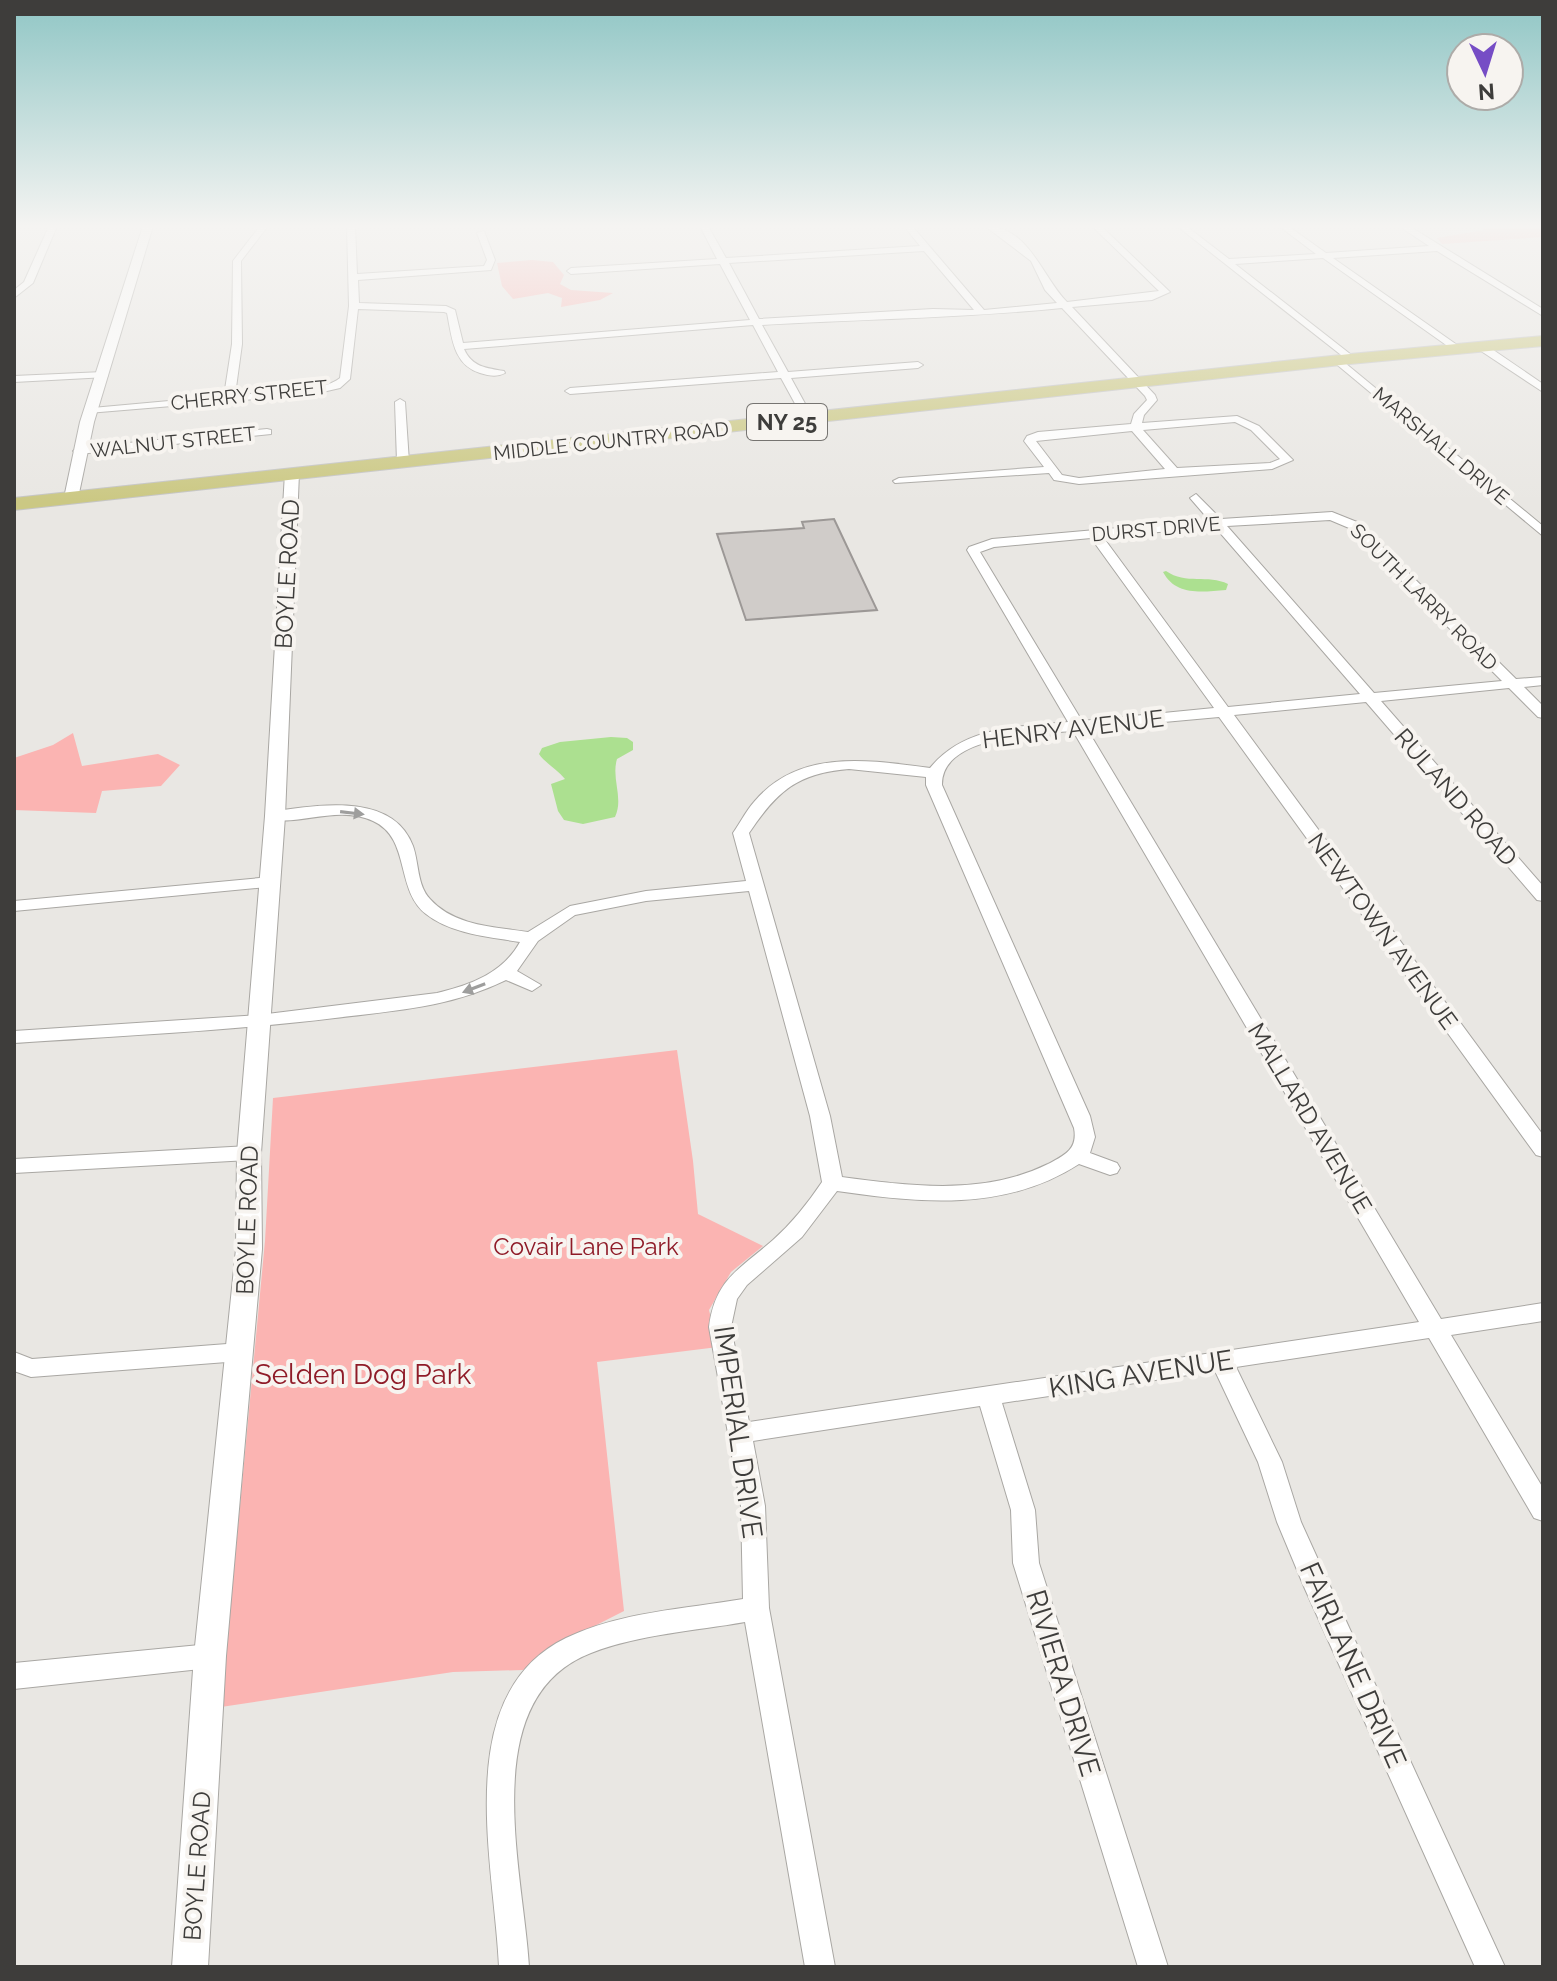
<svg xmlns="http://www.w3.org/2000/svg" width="1557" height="1981" font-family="Raleway,sans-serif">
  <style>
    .green { fill: #fbb4b2 }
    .water { fill: #ace090 }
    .building { fill: #d0ccc9; stroke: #9c9896; stroke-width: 2 }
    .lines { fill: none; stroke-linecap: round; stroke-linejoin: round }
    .minor-casing { stroke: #a9a7a3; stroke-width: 2 }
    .tertiary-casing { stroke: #a9a7a3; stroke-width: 2 }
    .primary-casing { stroke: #c5c5c4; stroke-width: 2 }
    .minor { fill: #fff; fill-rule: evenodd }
    .tertiary { fill: #fff; fill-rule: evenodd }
    .primary { fill: #cbc883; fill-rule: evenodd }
    .oneway { fill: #9e9e9d }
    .labels { text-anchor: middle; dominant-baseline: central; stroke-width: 8; stroke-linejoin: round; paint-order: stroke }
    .far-street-label { font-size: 20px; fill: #3e3d3b; stroke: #f7f4f0 }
    .shield { fill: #f7f4f0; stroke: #767471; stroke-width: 2 }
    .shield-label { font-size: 22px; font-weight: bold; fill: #3e3d3b }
    .street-label { font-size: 24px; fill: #3e3d3b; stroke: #f7f4f0 }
    .park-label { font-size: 24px; fill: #8f1b28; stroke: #f7f4f0 }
    .near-park-label { font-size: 28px; fill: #8f1b28; stroke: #f7f4f0 }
    .near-street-label { font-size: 28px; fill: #3e3d3b; stroke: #f7f4f0 }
  </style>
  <rect width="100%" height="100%" fill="#e9e7e3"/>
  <path class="green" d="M 1477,226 L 1543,226 L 1543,237 L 1442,244 L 1437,238 L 1484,230 Z
    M 532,260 L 553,262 L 564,275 L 560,284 L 571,290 L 613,293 L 600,300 L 561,307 L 562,298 L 548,293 L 513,299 L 502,286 L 497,263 Z
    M 73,733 L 82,766 L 158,754 L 180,765 L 161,786 L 102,791 L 96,813 L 14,810 L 14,758 L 53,745 Z
    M 677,1050 L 693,1161 L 698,1214 L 763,1246 L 731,1272 L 709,1310 L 718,1347 L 597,1362 L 624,1611 L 567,1640 L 523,1670 L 453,1672 L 221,1707 L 265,1241 L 273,1098 Z"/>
  <path class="water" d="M 1166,571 C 1186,585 1208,574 1228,584 L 1226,590 C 1201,592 1176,596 1163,572 Z
    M 611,737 L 627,738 L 633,742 L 633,750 L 617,759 C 611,779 624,798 615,817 L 583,824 L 564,820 L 558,811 L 551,784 L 565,779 C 557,769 545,763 539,754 L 542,748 L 560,742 Z"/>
  <path class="building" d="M 834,519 L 877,610 L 746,620 L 717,534 L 804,528 L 802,522 Z"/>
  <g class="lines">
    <g class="minor-casing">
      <path id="minor" d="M 49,226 L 57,226 L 33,283 L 14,298 L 14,290 L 24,282 Z
        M 260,226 L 268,226 L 241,261 L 242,344 L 235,395 C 263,392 318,395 340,378 L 349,306 L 347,226 L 355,226 L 357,274 L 484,266 L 487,260 L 477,233 L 484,231 L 495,260 L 491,270 L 358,280 L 359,303 L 446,306 L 455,310 L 463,343 L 750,320 L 720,264 L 571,274 L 567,271 L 571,268 L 717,259 L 700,226 L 708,226 L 726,258 L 920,246 L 904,226 L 912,226 L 984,310 L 1057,303 L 1045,290 L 1031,261 L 985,226 C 1029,226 1042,277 1067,302 L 1159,291 L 1092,226 L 1101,226 L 1170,292 L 1152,300 L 1072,307 L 1155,395 L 1157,400 L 1144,415 L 1142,423 L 1237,416 L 1259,426 L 1293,460 L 1272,469 L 1079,484 L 1054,480 L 1049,473 L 895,483 L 893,481 L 899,478 L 1044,467 L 1024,441 L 1027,436 L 1038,432 L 1131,424 L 1134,414 L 1147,400 L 1145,396 L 1062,308 C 963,318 862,319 762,325 L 788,372 L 918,362 L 923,365 L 918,368 L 791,378 L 814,420 L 809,423 L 804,420 L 781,378 L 570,394 L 565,391 L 570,388 L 778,372 L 753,325 L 464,349 C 472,367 486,368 504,371 L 505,373 C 498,377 489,376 480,373 C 453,365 452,337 447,313 L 444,312 L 358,309 L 350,379 L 340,388 L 314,394 L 88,413 L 88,409 L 92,408 L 224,396 L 232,344 L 233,261 ZM 924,251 L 974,310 L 933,309 L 759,319 L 729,263 ZM 1235,422 L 1251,430 L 1280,459 L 1270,463 L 1177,468 L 1143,430 ZM 1132,431 L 1165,469 L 1079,478 L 1062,475 L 1036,441 Z
        M 1177,226 L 1186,226 L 1229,259 L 1316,254 L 1279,226 L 1288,226 L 1326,253 L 1429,246 L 1399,226 L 1409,226 L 1543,309 L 1543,316 L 1437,251 L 1333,258 L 1460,347 L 1461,349 L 1456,352 L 1323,258 L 1235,264 L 1354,357 L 1354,361 L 1350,362 Z
        M 1478,345 L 1486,345 L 1543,384 L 1543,392 L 1478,349 Z
        M 1339,358 L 1543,526 L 1543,536 L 1335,363 L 1334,361 Z
        M 103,372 L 108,375 L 107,377 L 14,382 L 14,376 Z
        M 400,399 L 405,402 L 409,462 L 403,465 L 397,462 L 395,402 Z
        M 267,429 L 271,430 L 271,434 L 79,454 L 73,451 L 79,448 Z
        M 1196,494 L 1221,519 L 1332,512 L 1357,522 L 1516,679 L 1543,677 L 1543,685 L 1524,687 L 1543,706 L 1543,718 L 1538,717 L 1509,688 L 1381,701 L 1543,886 L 1543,901 L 1537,900 L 1366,702 L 1234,715 L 1543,1135 L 1543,1157 L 1536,1155 L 1219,717 L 1087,729 L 1441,1319 L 1543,1303 L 1543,1321 L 1451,1335 L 1543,1488 L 1543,1521 L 1534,1518 L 1429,1338 L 1236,1367 L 1282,1462 L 1301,1522 L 1330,1586 L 1505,1967 L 1475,1967 L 1305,1589 L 1277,1522 L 1258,1462 L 1215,1371 L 1002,1403 L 1035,1510 L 1039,1563 L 1168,1967 L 1138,1967 L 1013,1563 L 1011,1510 L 980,1406 L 753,1441 L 765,1506 L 769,1608 L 835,1967 L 805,1967 L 745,1622 C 695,1631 640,1634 591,1653 C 474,1698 524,1873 529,1967 L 499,1967 C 495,1865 449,1695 566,1638 C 620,1612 684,1609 743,1599 L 741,1506 L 709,1327 C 715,1279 740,1269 773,1240 C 792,1223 808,1203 822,1182 L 810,1116 L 749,891 L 646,901 L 575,915 L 538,941 L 517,971 L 541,985 L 532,991 L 506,980 C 448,1008 398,1010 335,1018 C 229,1031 121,1036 14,1043 L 14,1031 L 259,1015 L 437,993 C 471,985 503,973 520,942 C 490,937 451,934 426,914 C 395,890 411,838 373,821 C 337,805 301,826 269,819 L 267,816 L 275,811 C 319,805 393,792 413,846 C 419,863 417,885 430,899 C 454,926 495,927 528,932 L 570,906 L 646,891 L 746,881 L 733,833 C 740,823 746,811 754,802 C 799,748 869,760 930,768 C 964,726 1018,727 1068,722 L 967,550 L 969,547 L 992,539 L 1209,520 L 1190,498 ZM 1330,520 L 1349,528 L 1502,681 L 1374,693 L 1227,526 ZM 1215,527 L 1360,694 L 1228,707 L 1103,537 ZM 1091,538 L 1214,708 L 1082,721 L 980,552 L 994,547 ZM 1073,731 L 1419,1322 L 749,1422 L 731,1327 L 737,1299 L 747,1285 L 802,1237 L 837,1191 C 920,1203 1005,1212 1079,1164 L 1110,1175 L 1117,1173 L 1120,1168 L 1117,1163 L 1090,1153 L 1095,1137 L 1090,1116 L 942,785 C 941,735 1038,734 1073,731 ZM 849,769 L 926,777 L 926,785 L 1074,1128 C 1078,1149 1065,1155 1048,1164 C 983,1196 911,1186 842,1177 L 830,1116 L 749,833 C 777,791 798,773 849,769 Z
        M 271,877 L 279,882 L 277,886 L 14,911 L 14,901 Z
        M 249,1146 L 256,1148 L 259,1153 L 256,1158 L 249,1160 L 14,1173 L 14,1159 Z
        M 240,1343 L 248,1346 L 251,1352 L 248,1358 L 240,1361 L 31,1377 L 14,1371 L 14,1352 L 32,1359 Z
        M 210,1644 L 219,1647 L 223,1656 L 219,1665 L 210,1668 L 14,1689 L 14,1663 Z"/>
    </g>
    <g class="tertiary-casing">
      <path id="tertiary" d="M 143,226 L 153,226 L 94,422 L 78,498 L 76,501 L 66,501 L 64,498 L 80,422 Z
        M 292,469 L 299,473 L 285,816 L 261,1153 L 262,1249 L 226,1656 L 208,1967 L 172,1967 L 194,1656 L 236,1249 L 237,1153 L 265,816 L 285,473 Z"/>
    </g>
    <g class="primary-casing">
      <path id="primary" d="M 1543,336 L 1543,346 L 1350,364 L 14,510 L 14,498 L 1350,354 Z"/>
    </g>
    <use href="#minor" class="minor"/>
    <use href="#tertiary" class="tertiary"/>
    <use href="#primary" class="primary"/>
  </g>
  <defs><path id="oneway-solid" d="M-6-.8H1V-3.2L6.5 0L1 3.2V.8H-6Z" transform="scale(2)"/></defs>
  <g class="oneway">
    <use href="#oneway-solid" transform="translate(352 813) rotate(7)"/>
    <use href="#oneway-solid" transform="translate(474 988) rotate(159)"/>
  </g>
  <linearGradient id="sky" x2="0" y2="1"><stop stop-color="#90c6c5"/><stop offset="0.45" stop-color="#f5f4f2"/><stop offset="1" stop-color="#f5f4f2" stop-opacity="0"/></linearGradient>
  <rect width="1557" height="503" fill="url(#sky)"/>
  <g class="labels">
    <g class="far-street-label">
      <text transform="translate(249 395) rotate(-6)">CHERRY STREET</text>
      <text transform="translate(611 441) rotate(-6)">MIDDLE COUNTRY ROAD</text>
      <text transform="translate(173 442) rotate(-6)">WALNUT STREET</text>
      <text transform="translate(1441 446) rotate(40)">MARSHALL DRIVE</text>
      <text transform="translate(1156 529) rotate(-5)">DURST DRIVE</text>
      <text transform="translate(1424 597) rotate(45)">SOUTH LARRY ROAD</text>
    </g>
    <rect class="shield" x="747" y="404" width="80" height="36" rx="6"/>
    <g class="shield-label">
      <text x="787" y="422">NY 25</text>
    </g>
    <g class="street-label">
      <text transform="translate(287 574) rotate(-87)">BOYLE ROAD</text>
      <text transform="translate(1073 729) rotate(-7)">HENRY AVENUE</text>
      <text transform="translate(1456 797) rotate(49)">RULAND ROAD</text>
      <text transform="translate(1383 931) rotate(54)">NEWTOWN AVENUE</text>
      <text transform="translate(1310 1118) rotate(59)">MALLARD AVENUE</text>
      <text transform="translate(247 1220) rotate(-88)">BOYLE ROAD</text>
      <text transform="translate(197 1866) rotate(-86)">BOYLE ROAD</text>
    </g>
    <g class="park-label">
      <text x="586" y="1246">Covair Lane Park</text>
    </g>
    <g class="near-park-label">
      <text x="363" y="1374">Selden Dog Park</text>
    </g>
    <g class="near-street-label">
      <text transform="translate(1141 1374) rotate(-9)">KING AVENUE</text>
      <text transform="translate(738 1432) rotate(82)">IMPERIAL DRIVE</text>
      <text transform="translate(1353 1665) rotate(66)">FAIRLANE DRIVE</text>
      <text transform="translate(1063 1683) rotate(73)">RIVIERA DRIVE</text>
    </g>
  </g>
  <rect width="1557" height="1981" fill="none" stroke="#3e3d3b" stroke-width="32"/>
  <g transform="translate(1485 72) rotate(176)"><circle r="38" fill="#f7f4f0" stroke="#adaba8" stroke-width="2"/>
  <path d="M0-6L14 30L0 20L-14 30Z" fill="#764dc5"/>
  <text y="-12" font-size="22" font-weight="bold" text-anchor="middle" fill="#3e3d3b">N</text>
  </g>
</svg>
